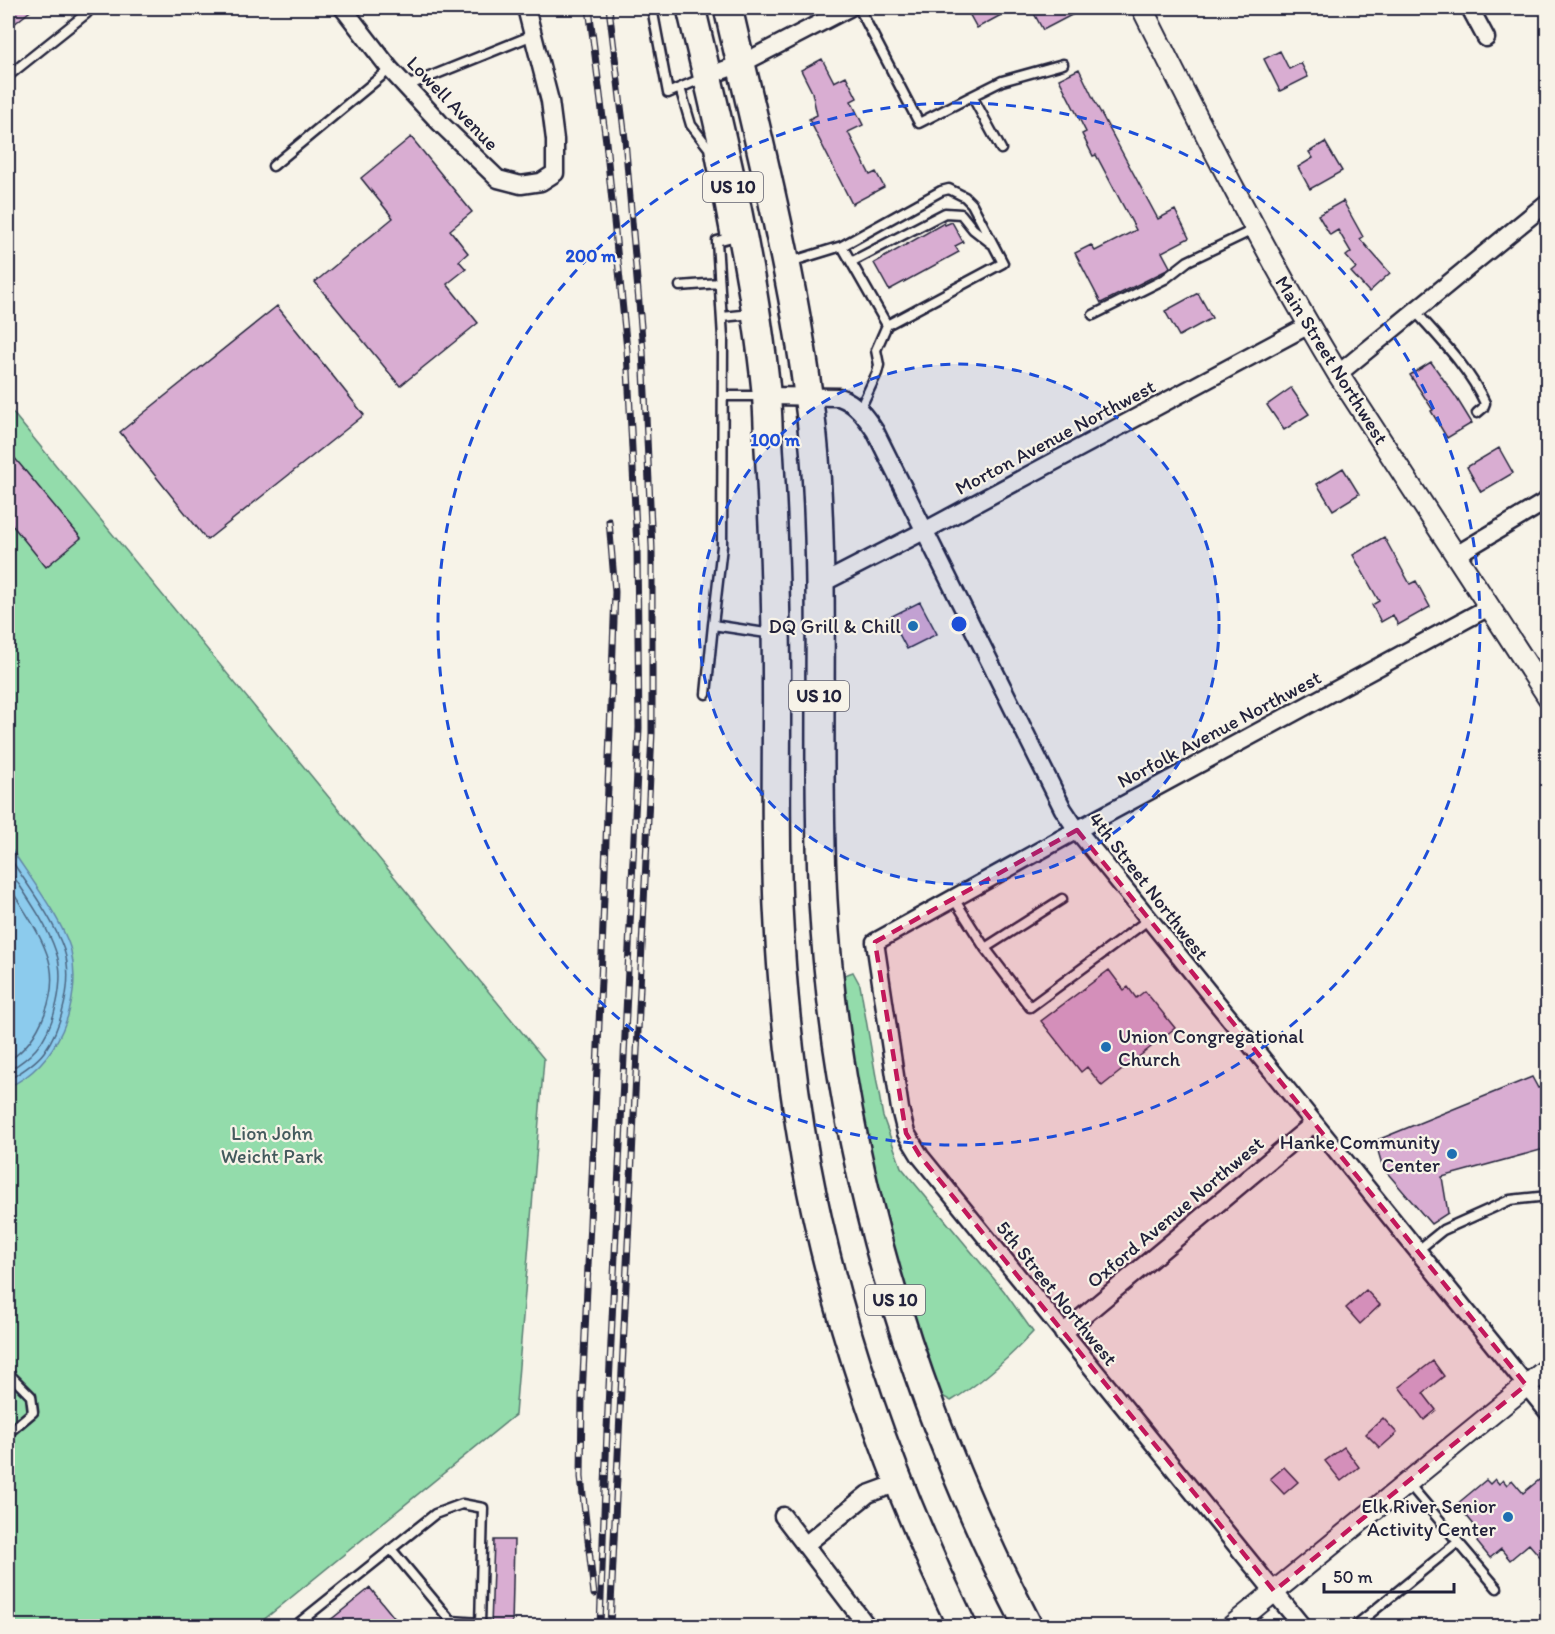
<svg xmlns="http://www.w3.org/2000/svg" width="1555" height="1634" font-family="Itim,sans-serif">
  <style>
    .green { fill: #93dcab; stroke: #5a7f73; stroke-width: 1.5 }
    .water { fill: #8ccbed; stroke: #6287a6; stroke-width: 1.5 }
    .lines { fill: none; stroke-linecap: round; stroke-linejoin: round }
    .shore { stroke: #4c6682; stroke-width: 1.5 }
    .building { fill: #d9add2; stroke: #22223b; stroke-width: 1.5 }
    .service-casing { stroke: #22223b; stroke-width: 13 }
    .minor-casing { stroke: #22223b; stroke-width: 21 }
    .tertiary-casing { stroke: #22223b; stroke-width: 24 }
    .trunk-casing { stroke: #22223b; stroke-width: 32 }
    .service { stroke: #f7f3e8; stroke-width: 8 }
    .minor { stroke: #f7f3e8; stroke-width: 16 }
    .tertiary { stroke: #f7f3e8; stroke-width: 20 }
    .trunk { stroke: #f7f3e8; stroke-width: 27 }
    .rail-casing { stroke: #22223b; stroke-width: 7 }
    .rail { stroke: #f7f3e8; stroke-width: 4.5; stroke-dasharray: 14; stroke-linecap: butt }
    .marked { fill: #c2185b; fill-opacity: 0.2; stroke: #c2185b; stroke-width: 4.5; stroke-dasharray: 12 8; stroke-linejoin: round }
    .ring { fill: none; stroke: #1d4ed8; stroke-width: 3; stroke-dasharray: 10 8 }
    .poi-dot { fill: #1f6fb2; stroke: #f7f3e8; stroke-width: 2 }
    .labels { text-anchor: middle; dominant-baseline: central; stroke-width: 4.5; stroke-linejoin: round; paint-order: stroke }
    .shield { fill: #f7f3e8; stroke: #62616f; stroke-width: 1.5 }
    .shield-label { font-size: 18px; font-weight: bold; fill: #22223b }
    .street-label { font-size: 20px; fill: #22223b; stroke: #f7f3e8 }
    .poi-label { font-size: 20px; fill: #22223b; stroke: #f7f3e8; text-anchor: end }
    .park-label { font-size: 20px; fill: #445a5d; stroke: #f7f3e8 }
    .centre { fill: #1d4ed8; stroke: #f7f3e8; stroke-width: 3 }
    .ring-label { font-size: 18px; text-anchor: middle; font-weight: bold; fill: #1d4ed8; stroke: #f7f3e8; stroke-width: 4.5; stroke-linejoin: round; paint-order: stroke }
  </style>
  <rect width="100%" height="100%" fill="#f7f3e8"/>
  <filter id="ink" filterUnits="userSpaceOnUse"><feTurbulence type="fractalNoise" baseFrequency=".0167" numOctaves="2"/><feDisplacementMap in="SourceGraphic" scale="12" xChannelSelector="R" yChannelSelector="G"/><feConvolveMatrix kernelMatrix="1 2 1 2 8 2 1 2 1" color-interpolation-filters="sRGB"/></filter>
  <g filter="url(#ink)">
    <path class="green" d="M 8,407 L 544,1059 L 515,1415 L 256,1626 L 8,1626 Z
      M 853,972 L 860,985 L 883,1117 L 901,1167 L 1004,1291 L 1033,1332 C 1009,1358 981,1383 951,1401 L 937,1393 L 918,1347 L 873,1178 L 857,1088 L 842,976 Z"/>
    <path class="water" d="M 8,844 C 26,872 63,920 71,951 C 83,1002 57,1066 8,1087 Z"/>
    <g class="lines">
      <path class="shore" d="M 8,855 C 27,885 52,916 64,950 C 74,980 62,1027 44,1052 C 35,1064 20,1073 8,1080
        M 8,868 C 25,894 46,922 56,952 C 66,979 55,1027 36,1049 C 28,1058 18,1065 8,1071
        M 8,885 C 22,907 38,929 47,954 C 61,991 40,1041 8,1061"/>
    </g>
    <path class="building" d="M 8,8 L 34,8 L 8,29 Z
      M 966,8 L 1014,8 L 977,28 Z
      M 1031,8 L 1085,8 L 1043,30 Z
      M 1280,51 L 1289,69 L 1301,63 L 1308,77 L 1280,91 L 1264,59 Z
      M 822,59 L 834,82 L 846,76 L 857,98 L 851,101 L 863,125 L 848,132 L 870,175 L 876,172 L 884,187 L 852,204 L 809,119 L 817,115 L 812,92 L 801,70 Z
      M 1079,69 L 1096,104 L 1158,219 L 1175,210 L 1189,238 L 1162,252 L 1170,267 L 1165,271 L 1101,303 L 1075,253 L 1091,245 L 1095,251 L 1136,230 L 1096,155 L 1093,156 L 1082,134 L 1086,132 L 1059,79 Z
      M 411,137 L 472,212 L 450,230 L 468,253 L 459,261 L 466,269 L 447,284 L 478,323 L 400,386 L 315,282 L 393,218 L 361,178 Z
      M 1325,142 L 1342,171 L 1310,189 L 1298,167 L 1313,158 L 1309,152 Z
      M 1343,201 L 1363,237 L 1360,239 L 1390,273 L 1369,292 L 1351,272 L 1356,268 L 1346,256 L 1351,252 L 1338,230 L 1330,235 L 1318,215 Z
      M 952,222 L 963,242 L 955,246 L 959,252 L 889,290 L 874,263 L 944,223 L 945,225 Z
      M 1198,293 L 1212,318 L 1179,336 L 1165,311 Z
      M 277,306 L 364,415 L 207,540 L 120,432 Z
      M 1431,362 L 1456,397 L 1472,423 L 1447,438 L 1431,411 L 1433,410 L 1410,375 Z
      M 1291,388 L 1309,414 L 1284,430 L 1267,405 Z
      M 1499,448 L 1513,473 L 1481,492 L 1467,467 Z
      M 8,450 L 81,538 L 46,567 L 8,520 Z
      M 1343,468 L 1359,494 L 1333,510 L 1317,484 Z
      M 1384,537 L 1410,584 L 1416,581 L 1430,607 L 1398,625 L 1393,615 L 1381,622 L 1372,605 L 1379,601 L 1353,555 Z
      M 920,602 L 937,634 L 907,649 L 890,617 Z
      M 1109,970 L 1124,990 L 1128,987 L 1136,998 L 1145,991 L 1175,1028 L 1102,1086 L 1087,1067 L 1081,1072 L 1041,1021 Z
      M 1532,1077 L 1538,1088 L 1548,1084 L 1548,1148 L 1442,1177 L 1448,1213 L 1431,1224 L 1383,1168 L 1375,1141 Z
      M 1366,1290 L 1380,1305 L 1360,1324 L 1346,1308 Z
      M 1433,1361 L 1444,1376 L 1423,1393 L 1436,1410 L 1424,1420 L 1399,1387 Z
      M 1383,1418 L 1397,1433 L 1380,1448 L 1366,1434 Z
      M 1344,1447 L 1359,1467 L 1341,1481 L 1325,1461 Z
      M 1284,1467 L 1298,1482 L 1284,1494 L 1270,1479 Z
      M 1495,1479 L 1499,1484 L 1503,1480 L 1507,1485 L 1512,1480 L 1523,1493 L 1539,1480 L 1548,1490 L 1548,1566 L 1529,1544 L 1510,1560 L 1501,1549 L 1490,1558 L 1477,1542 L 1479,1531 L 1457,1504 L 1486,1480 L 1490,1484 Z
      M 494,1540 L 514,1540 L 512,1626 L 491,1626 Z
      M 370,1588 L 401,1626 L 323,1626 Z"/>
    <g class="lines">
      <g class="service-casing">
        <path id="service" d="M 652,8 L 668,93 L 703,78
          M 859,8 L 919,123 L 972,96
          M 8,76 L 87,13 L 83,8
          M 407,86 L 533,35
          M 680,88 L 691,125 L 709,148 L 726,238
          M 1001,149 L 972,96 L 1002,81 L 1063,64
          M 273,166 L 390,69
          M 740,235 L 717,241 L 723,338 L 722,546 L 713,625 L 773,634
          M 842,246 L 941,191 L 949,189 L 965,197 L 972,204 L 1003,263 L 887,325
          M 790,262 L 842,246 L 887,325 L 876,350 L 879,365 L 877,373 L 860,409
          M 851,262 L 945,213 L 961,214 L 973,229 L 991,243
          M 680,286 L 719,283
          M 1415,311 C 1440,339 1469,368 1485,403 L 1483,408 L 1477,413
          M 1093,315 L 1165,279 L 1188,261 L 1255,229
          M 722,317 L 752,314
          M 723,396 L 763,396
          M 706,694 L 713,625
          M 954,899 L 985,948 L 1030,1007 L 1148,920
          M 985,948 L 1062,899
          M 1417,1251 L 1443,1230 L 1510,1200 L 1548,1196
          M 8,1373 L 31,1396 L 33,1412 L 8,1433
          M 1408,1483 L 1497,1588
          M 391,1549 L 451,1621 L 480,1623
          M 295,1626 L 435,1514 L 462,1504 L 483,1508 L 480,1626
          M 1355,1626 L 1458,1542"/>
      </g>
      <g class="minor-casing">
        <path id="minor" d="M 343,8 L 390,69 L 440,123 L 498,179 L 521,185 L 541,182 L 555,173 L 555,140 L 550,101 L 526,8
          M 1470,8 L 1486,38
          M 707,76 L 741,64 L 849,8
          M 1338,374 L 1548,202
          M 766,396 L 839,397 C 856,403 865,416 875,431 L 1063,809 L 1077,830 L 1548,1412
          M 1456,555 L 1548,500
          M 819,585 L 926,530 L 1309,325
          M 1063,1333 L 1313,1124
          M 783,1516 L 867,1626
          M 805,1545 L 868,1494 L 898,1483
          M 1302,1626 L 920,1156 L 906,1133 L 900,1109 L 875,942 L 1077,830 L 1489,607"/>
      </g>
      <g class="tertiary-casing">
        <path id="tertiary" d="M 1142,8 C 1204,132 1266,255 1338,374 L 1548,697
          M 1232,1626 L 1548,1368"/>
      </g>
      <g class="trunk-casing">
        <path id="trunk" d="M 691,8 C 721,134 753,261 766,391 C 768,410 768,430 769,449 C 773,510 775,571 776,632 C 778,723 774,815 778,906 C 782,992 791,1078 806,1163 C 836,1323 891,1480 962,1626
          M 728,8 C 762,157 802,305 815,458 C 826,605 815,753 823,900 C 837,1154 911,1402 1028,1626"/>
      </g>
      <use href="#service" class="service"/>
      <use href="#minor" class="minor"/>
      <use href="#tertiary" class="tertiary"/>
      <use href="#trunk" class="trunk"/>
      <g class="rail-casing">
        <path id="rail" d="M 589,8 L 606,142 L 627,350 L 637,548 L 639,728 L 607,1430 L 600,1626
          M 609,8 L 625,139 L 643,350 L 652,548 L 652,733 L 610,1626
          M 594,1594 L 581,1477 L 582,1398 L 601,980 L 615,592 L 609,521"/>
      </g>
      <use href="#rail" class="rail"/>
    </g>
  </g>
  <path class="marked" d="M 1077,830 L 1526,1385 L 1274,1591 L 920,1156 L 906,1133 L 875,942 Z"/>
  <circle cx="959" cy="624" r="260" fill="#1d4ed8" fill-opacity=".12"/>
  <g class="ring">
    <circle cx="959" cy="624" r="260"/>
    <circle cx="959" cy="624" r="521"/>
  </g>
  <g class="poi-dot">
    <circle cx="913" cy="626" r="6"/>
    <circle cx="1106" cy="1047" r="6"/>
    <circle cx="1452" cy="1154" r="6"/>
    <circle cx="1508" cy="1517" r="6"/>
  </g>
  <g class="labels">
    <g class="shield">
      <rect x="703" y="172" width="60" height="30" rx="4.5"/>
      <rect x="789" y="681" width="60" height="30" rx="4.5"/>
      <rect x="865" y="1285" width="60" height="30" rx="4.5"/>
    </g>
    <g class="shield-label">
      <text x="733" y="187">US 10</text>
      <text x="819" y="696">US 10</text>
      <text x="895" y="1300">US 10</text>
    </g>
    <g class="street-label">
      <text transform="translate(453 103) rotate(46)">Lowell Avenue</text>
      <text transform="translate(1332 360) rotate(58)">Main Street Northwest</text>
      <text transform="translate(1055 437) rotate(-28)">Morton Avenue Northwest</text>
      <text transform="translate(1219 729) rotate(-28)">Norfolk Avenue Northwest</text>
      <text transform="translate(1149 886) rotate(52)">4th Street Northwest</text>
      <text transform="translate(1175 1212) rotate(-40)">Oxford Avenue Northwest</text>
      <text transform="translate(1057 1293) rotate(51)">5th Street Northwest</text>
    </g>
    <g class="poi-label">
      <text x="901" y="626">DQ Grill &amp; Chill</text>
      <text x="1118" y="1036" text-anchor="start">Union Congregational<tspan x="1118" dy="23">Church</tspan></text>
      <text x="1440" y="1142">Hanke Community<tspan x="1440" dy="23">Center</tspan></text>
      <text x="1496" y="1506">Elk River Senior<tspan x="1496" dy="23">Activity Center</tspan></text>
    </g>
    <g class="park-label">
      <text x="272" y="1133">Lion John<tspan x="272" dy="23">Weicht Park</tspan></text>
    </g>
  </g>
  <circle cx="959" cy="624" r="9" class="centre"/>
  <g class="ring-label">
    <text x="591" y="262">200 m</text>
    <text x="775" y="446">100 m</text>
  </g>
  <rect width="1555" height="1634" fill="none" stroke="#f7f3e8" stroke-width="30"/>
  <rect x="15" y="15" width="1525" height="1604" fill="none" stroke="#22223b" stroke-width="2" filter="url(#ink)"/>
  <path d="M1324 1583v9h130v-9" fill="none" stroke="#22223b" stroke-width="3"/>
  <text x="1333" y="1583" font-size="18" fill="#22223b" stroke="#f7f3e8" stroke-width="4.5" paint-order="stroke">50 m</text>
</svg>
